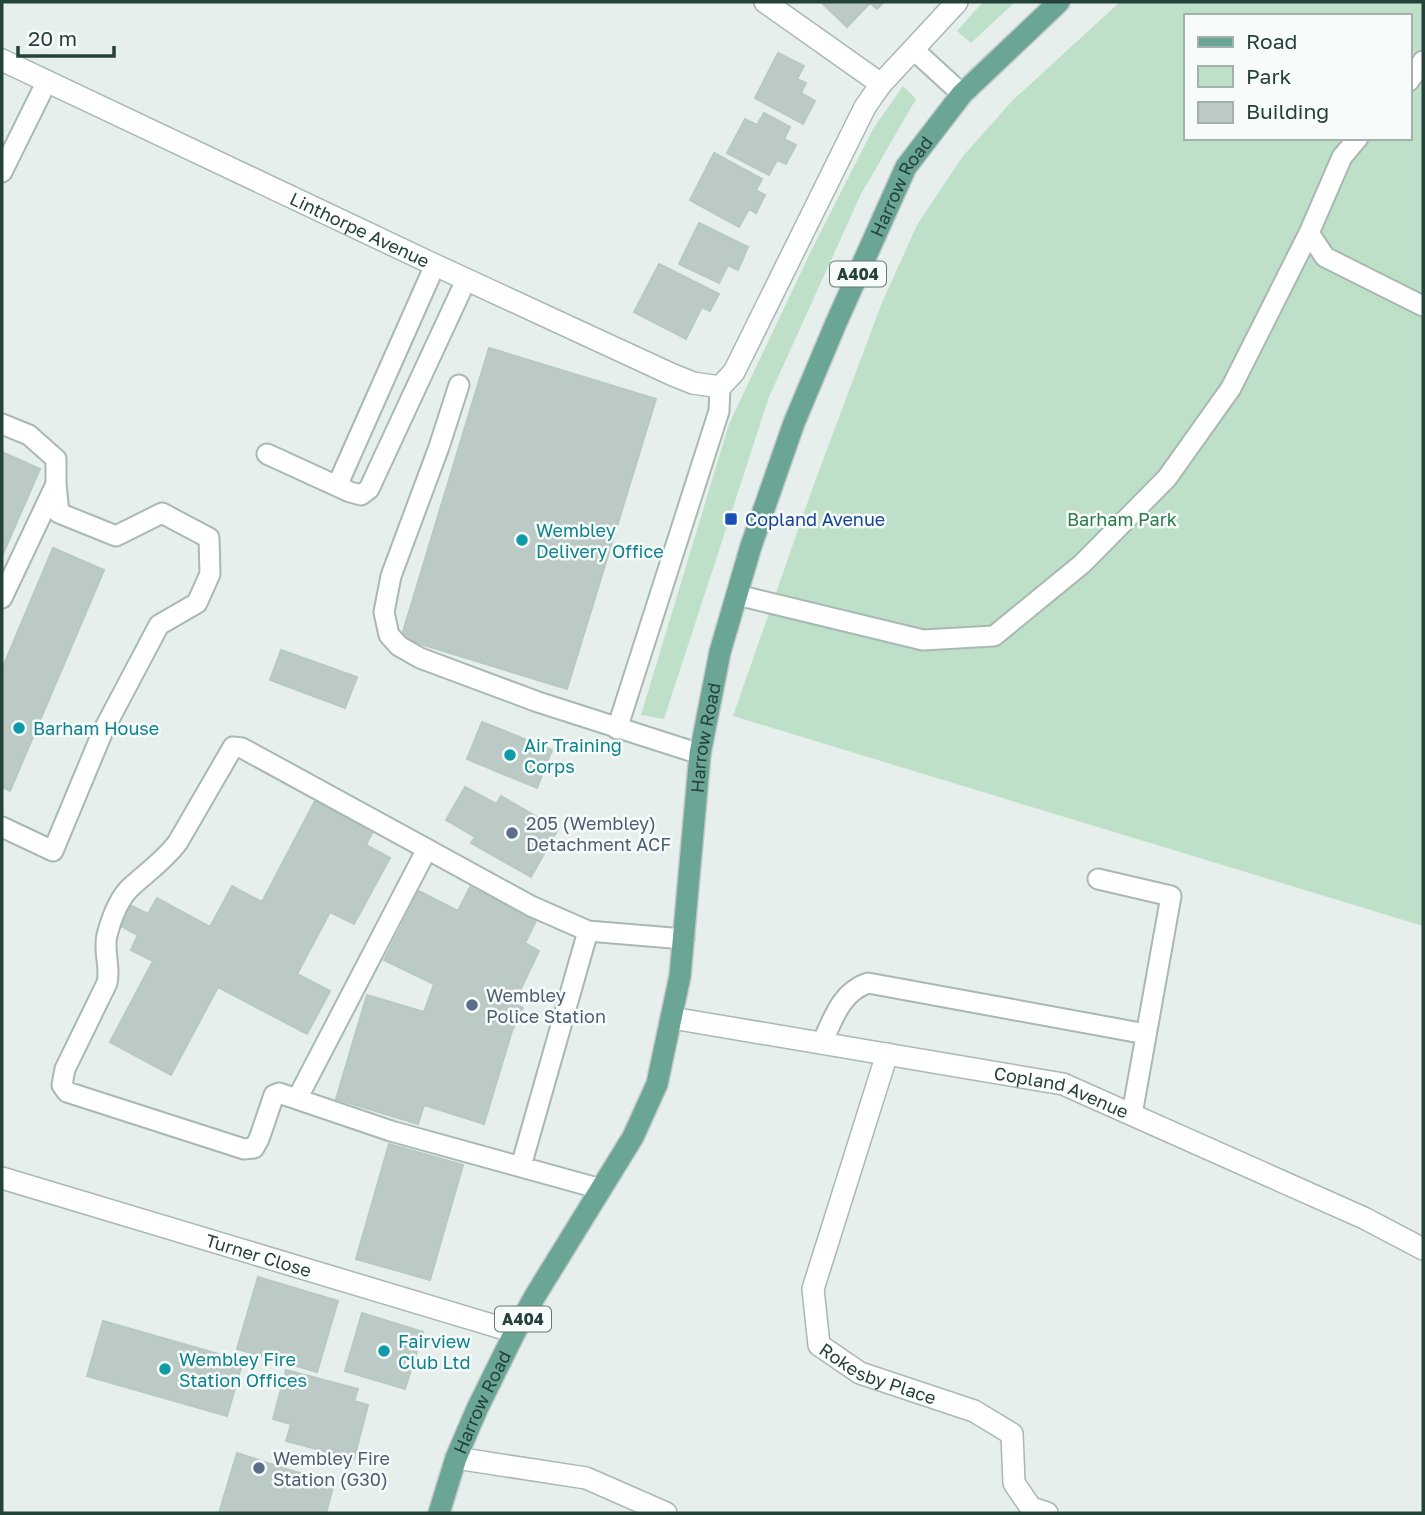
<svg xmlns="http://www.w3.org/2000/svg" width="1425" height="1515" font-family="'Golos Text',sans-serif">
  <style>
    .green { fill: #bfe0c8; fill-rule: evenodd }
    .building { fill: #bbcac4; stroke: #b8c9c2; stroke-width: 2 }
    .lines { fill: none; stroke-linecap: round; stroke-linejoin: round }
    .lane-casing { stroke: #a8b8b2; stroke-width: 23 }
    .street-casing { stroke: #a8b8b2; stroke-width: 24 }
    .primary-casing { stroke: #c2cac8; stroke-width: 24 }
    .lane { stroke: #fff; stroke-width: 19 }
    .street { stroke: #fff; stroke-width: 21 }
    .primary { stroke: #6aa596; stroke-width: 21 }
    .transit-dot { fill: #1a4fb4; stroke: #f7fbf9; stroke-width: 2.5 }
    .culture-dot { fill: #0f9aa8; stroke: #f7fbf9; stroke-width: 2.5 }
    .service-dot { fill: #5c6f8a; stroke: #f7fbf9; stroke-width: 2.5 }
    .labels { text-anchor: middle; dominant-baseline: central; stroke-width: 5; stroke-linejoin: round; paint-order: stroke }
    .shield { fill: #f7fbf9; stroke: #637a73; stroke-width: 2 }
    .shield-label { font-size: 16px; font-weight: bold; fill: #24423a }
    .street-label { font-size: 18px; fill: #24423a; stroke: #f7fbf9 }
    .transit-label { font-size: 18px; fill: #164399; stroke: #f7fbf9; text-anchor: start }
    .park-label { font-size: 18px; fill: #2d7a4b; stroke: #f7fbf9 }
    .culture-label { font-size: 18px; fill: #0d838f; stroke: #f7fbf9; text-anchor: start }
    .service-label { font-size: 18px; fill: #4e5e75; stroke: #f7fbf9; text-anchor: start }
  </style>
  <rect width="100%" height="100%" fill="#e6efeb"/>
  <path class="green" d="M 983,2 L 1015,2 L 971,43 L 957,31 Z
    M 1120,2 L 1423,2 L 1423,926 L 733,716 L 814,484 L 881,305 L 917,225 L 963,156 L 1013,100 ZM 1185,16 L 1409,16 L 1409,138 L 1185,138 Z
    M 903,86 L 916,99 L 861,194 L 769,397 L 664,719 L 641,715 L 729,424 L 813,247 L 873,129 Z"/>
  <path class="building" d="M 821,2 L 884,2 L 877,9 L 870,3 L 847,27 Z
    M 778,53 L 804,66 L 797,79 L 806,83 L 801,93 L 815,101 L 803,124 L 755,98 Z
    M 764,113 L 790,127 L 784,139 L 796,145 L 786,164 L 777,160 L 769,175 L 727,153 L 745,119 L 757,125 Z
    M 714,153 L 762,179 L 756,190 L 765,195 L 756,213 L 749,209 L 739,227 L 690,200 Z
    M 699,223 L 748,247 L 738,270 L 728,265 L 719,283 L 679,264 Z
    M 659,264 L 719,294 L 710,311 L 702,307 L 686,339 L 634,312 Z
    M 489,348 L 656,399 L 567,689 L 401,638 Z
    M 2,452 L 40,469 L 2,556 Z
    M 53,548 L 104,570 L 10,791 L 2,787 L 2,669 Z
    M 281,650 L 357,677 L 345,708 L 270,680 Z
    M 482,722 L 552,750 L 537,788 L 467,759 Z
    M 465,787 L 496,804 L 501,796 L 558,829 L 531,877 L 471,843 L 475,837 L 446,820 Z
    M 317,797 L 375,827 L 366,845 L 390,858 L 354,924 L 330,912 L 297,974 L 330,991 L 307,1034 L 218,987 L 171,1075 L 110,1042 L 153,961 L 131,950 L 138,935 L 119,925 L 130,905 L 148,914 L 157,898 L 210,927 L 232,886 L 262,902 Z
    M 470,887 L 536,921 L 525,943 L 539,951 L 514,1003 L 523,1008 L 512,1031 L 484,1124 L 424,1105 L 418,1124 L 336,1099 L 367,995 L 424,1012 L 434,984 L 384,960 L 419,891 L 458,911 Z
    M 389,1144 L 463,1165 L 430,1280 L 356,1259 Z
    M 258,1277 L 338,1301 L 317,1372 L 237,1349 Z
    M 362,1313 L 423,1332 L 405,1389 L 345,1371 Z
    M 103,1321 L 243,1361 L 227,1416 L 87,1376 Z
    M 286,1370 L 358,1389 L 354,1401 L 368,1405 L 354,1459 L 286,1441 L 291,1424 L 273,1419 Z
    M 237,1453 L 334,1484 L 326,1513 L 219,1513 Z"/>
  <g class="lines">
    <g class="lane-casing">
      <path id="lane" d="M 914,50 L 962,94
        M 1409,81 L 1423,61
        M 2,172 L 47,81
        M 1309,233 L 1325,257 L 1423,306
        M 459,385 L 439,447 L 391,576 L 384,612 L 389,635 L 399,646 L 420,658 L 538,702 L 700,754
        M 2,424 L 29,435 L 56,459 L 56,484 L 2,598
        M 267,454 L 350,492 L 361,495 L 369,489 L 466,280
        M 337,486 L 435,265
        M 737,595 L 923,640 L 994,636 L 1082,564 L 1167,478 L 1231,388 L 1309,233 L 1342,157 L 1358,138
        M 617,729 L 719,411 L 720,387
        M 2,827 L 53,851 L 103,731 L 159,625 L 197,603 L 210,574 L 209,538 L 162,513 L 116,536 L 59,513 L 56,484
        M 427,849 L 242,748 L 233,747 L 178,842 C 165,860 147,872 131,887 C 119,898 111,920 107,935 C 103,952 111,967 107,983 L 65,1069 L 62,1085 L 67,1092 L 244,1149 L 254,1148 L 259,1139 L 274,1095 L 279,1093 L 391,1131 L 601,1189
        M 1098,879 L 1171,896 L 1132,1114
        M 822,1043 C 833,1019 841,992 868,983 L 1146,1034
        M 297,1099 L 427,849 L 531,906 L 588,931 L 684,939
        M 521,1166 L 588,931"/>
    </g>
    <g class="street-casing">
      <g id="street">
        <path d="M 765,2 L 881,84"/>
        <path id="s1" d="M 2,60 L 435,265 L 673,375 L 693,383 L 720,387 L 734,372 L 865,107 L 881,84 L 957,2"/>
        <path id="s2" d="M 672,1018 L 1063,1084 L 1364,1218 L 1423,1249"/>
        <path id="s3" d="M 887,1054 L 813,1289 L 819,1345 L 860,1373 L 974,1411 L 1012,1434 L 1014,1483 L 1031,1508 L 1047,1513"/>
        <path id="s4" d="M 2,1178 L 515,1332"/>
        <path d="M 456,1458 L 586,1478 L 666,1513"/>
      </g>
    </g>
    <g class="primary-casing">
      <g id="primary">
        <path id="s5" d="M 439,1513 L 456,1458 L 477,1409 L 515,1332 L 535,1296 L 633,1137 L 657,1084 L 680,976 L 700,754 L 720,652 L 751,546 L 794,423 L 836,323 L 906,167 L 962,94 L 1059,2"/>
      </g>
    </g>
    <use href="#lane" class="lane"/>
    <use href="#street" class="street"/>
    <use href="#primary" class="primary"/>
  </g>
  <rect class="transit-dot" x="724" y="512" width="14" height="14" rx="3.5"/>
  <g class="culture-dot">
    <circle cx="522" cy="540" r="7"/>
    <circle cx="19" cy="728" r="7"/>
    <circle cx="510" cy="755" r="7"/>
    <circle cx="384" cy="1351" r="7"/>
    <circle cx="165" cy="1369" r="7"/>
  </g>
  <g class="service-dot">
    <circle cx="512" cy="833" r="7"/>
    <circle cx="472" cy="1005" r="7"/>
    <circle cx="259" cy="1468" r="7"/>
  </g>
  <g class="labels">
    <g class="shield">
      <rect x="830" y="261.5" width="56" height="25" rx="5"/>
      <rect x="495" y="1306.5" width="56" height="25" rx="5"/>
    </g>
    <g class="shield-label">
      <text x="858" y="274">A404</text>
      <text x="523" y="1319">A404</text>
    </g>
    <g class="street-label">
      <text stroke="none"><textPath href="#s5" startOffset="1421">Harrow Road</textPath></text>
      <text stroke="none"><textPath href="#s1" startOffset="396">Linthorpe Avenue</textPath></text>
      <text stroke="none"><textPath href="#s5" startOffset="833">Harrow Road</textPath></text>
      <text stroke="none"><textPath href="#s2" startOffset="397">Copland Avenue</textPath></text>
      <text stroke="none"><textPath href="#s4" startOffset="268">Turner Close</textPath></text>
      <text stroke="none"><textPath href="#s3" startOffset="369">Rokesby Place</textPath></text>
      <text stroke="none"><textPath href="#s5" startOffset="119">Harrow Road</textPath></text>
    </g>
    <g class="transit-label">
      <text x="745" y="519">Copland Avenue</text>
    </g>
    <g class="park-label">
      <text x="1122" y="519">Barham Park</text>
    </g>
    <g class="culture-label">
      <text x="536" y="530">Wembley<tspan x="536" dy="21">Delivery Office</tspan></text>
      <text x="33" y="728">Barham House</text>
      <text x="524" y="745">Air Training<tspan x="524" dy="21">Corps</tspan></text>
      <text x="398" y="1341">Fairview<tspan x="398" dy="21">Club Ltd</tspan></text>
      <text x="179" y="1359">Wembley Fire<tspan x="179" dy="21">Station Offices</tspan></text>
    </g>
    <g class="service-label">
      <text x="526" y="823">205 (Wembley)<tspan x="526" dy="21">Detachment ACF</tspan></text>
      <text x="486" y="995">Wembley<tspan x="486" dy="21">Police Station</tspan></text>
      <text x="273" y="1458">Wembley Fire<tspan x="273" dy="21">Station (G30)</tspan></text>
    </g>
  </g>
  <rect width="1425" height="1515" fill="none" stroke="#24423a" stroke-width="7"/>
  <rect x="1184" y="14" width="228" height="126" fill="#f7fbf9" stroke="#a3b1ad" stroke-width="2"/>
  <rect x="1198" y="37" width="35" height="10" fill="#6aa596" stroke="#a3b1ad" stroke-width="2"/>
  <text x="1246" y="49" font-size="21" fill="#24423a">Road</text>
  <rect x="1198" y="66" width="35" height="21" fill="#bfe0c8" stroke="#a3b1ad" stroke-width="2"/>
  <text x="1246" y="84" font-size="21" fill="#24423a">Park</text>
  <rect x="1198" y="102" width="35" height="21" fill="#bbcac4" stroke="#a3b1ad" stroke-width="2"/>
  <text x="1246" y="119" font-size="21" fill="#24423a">Building</text>
  <path d="M18 46v10h96v-10" fill="none" stroke="#24423a" stroke-width="3.5"/>
  <text x="28" y="46" font-size="21" fill="#24423a" stroke="#f7fbf9" stroke-width="5" paint-order="stroke">20 m</text>
</svg>
